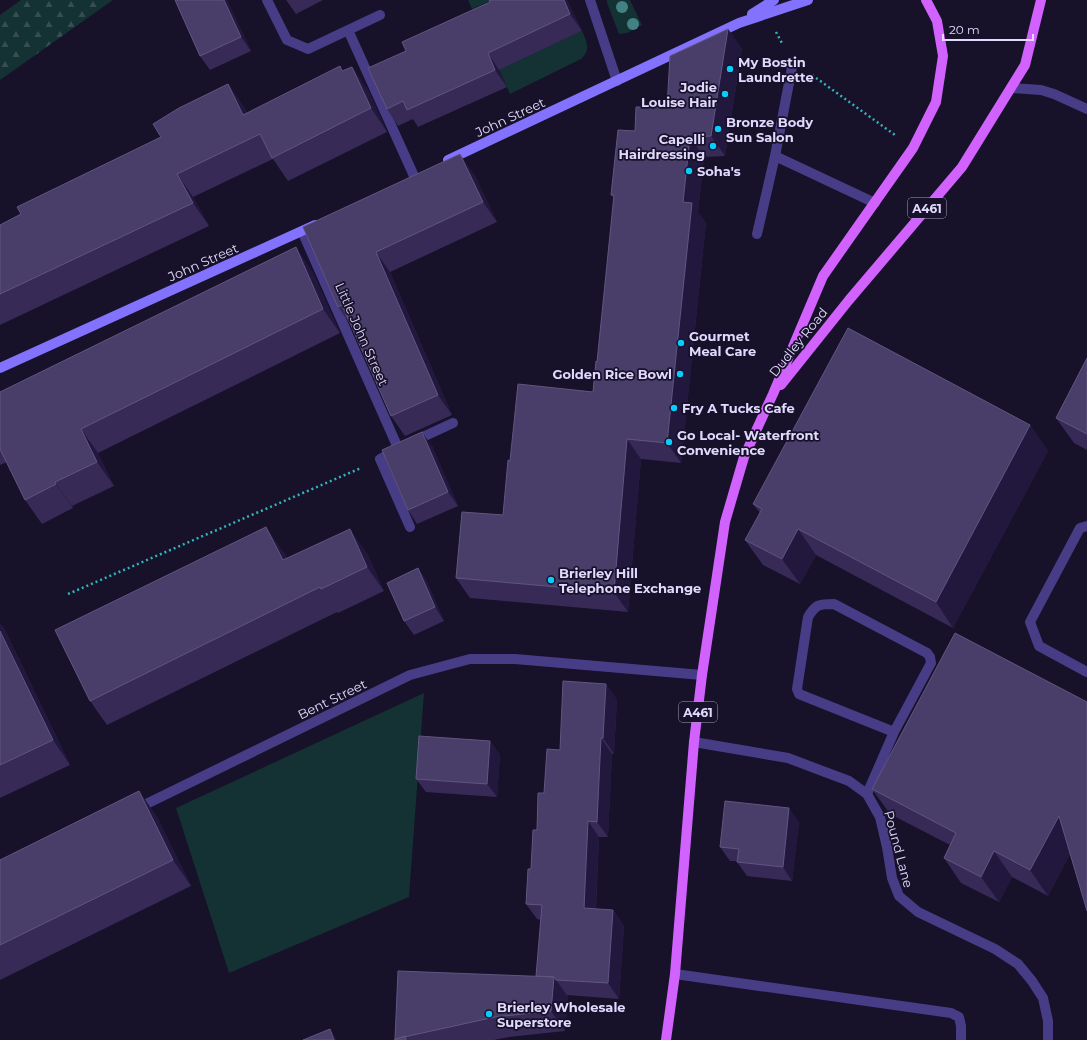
<svg xmlns="http://www.w3.org/2000/svg" width="1087" height="1040" font-family="Montserrat,sans-serif">
  <style>
    .green { fill: #143133 }
    .forest { fill: url(#forest-firs) }
    .lines { fill: none; stroke-linecap: round; stroke-linejoin: round }
    .path { stroke: #32b5ba; stroke-width: 2.5; stroke-dasharray: 2 3; stroke-linecap: butt }
    .service { stroke: #473d87; stroke-width: 10 }
    .minor { stroke: #473d87; stroke-width: 10 }
    .secondary { stroke: #8372fd; stroke-width: 10 }
    .primary { stroke: #d262fd; stroke-width: 10 }
    .tree { fill: #428283 }
    .wall { fill: #372a57 }
    .shaded-wall { fill: #22183d }
    .building { fill: #493d69; stroke: #615680 }
    .poi-dot { fill: #08ccfc; stroke: #171129; stroke-width: 1.5 }
    .labels { text-anchor: middle; dominant-baseline: central; stroke-width: 3.5; stroke-linejoin: round; paint-order: stroke }
    .shield { fill: #171129; stroke: #a49ebe; stroke-width: 1 }
    .shield-label { font-size: 12px; font-weight: bold; fill: #e1dafe }
    .poi-label { font-size: 13px; font-weight: bold; fill: #e1dafe; stroke: #171129; text-anchor: start }
    .street-label { font-size: 13px; fill: #e1dafe; stroke: #171129 }
  </style>
  <defs>
    <pattern id="forest-firs" width="22" height="20" patternUnits="userSpaceOnUse"><rect width="22" height="20" fill="#143133"/><path d="M5 1l3.5 6h-7zM16 11l3.5 6h-7z" fill="#364e52"/></pattern>
  </defs>
  <rect width="100%" height="100%" fill="#171129"/>
  <path class="green" d="M 468,0 L 492,0 L 472,9 Z
    M 607,0 L 630,0 L 642,25 L 627,33 L 619,34 L 607,3 Z
    M 582,31 C 587,41 591,51 581,59 L 510,94 L 497,64 L 507,66 Z
    M 424,693 L 409,897 L 229,973 L 176,808 Z"/>
  <path class="forest" d="M 21,0 L 113,0 L 0,80 L 0,15 Z"/>
  <g class="lines">
    <path class="path" d="M 776,32 L 783,45
      M 812,75 L 895,135
      M 68,594 L 361,468"/>
    <path class="service" d="M 1011,88 L 1041,90 L 1054,94 L 1087,109
      M 775,156 L 875,203
      M 757,234 L 775,156 L 793,62
      M 1087,526 L 1080,528 L 1030,622 L 1039,646 L 1087,672
      M 867,794 L 894,732 L 931,663 L 930,657 L 927,653 L 834,604 C 819,604 816,604 808,617 L 797,689 L 799,694 L 894,732
      M 675,974 L 951,1013 L 959,1017 L 961,1026 L 961,1040"/>
    <path class="minor" d="M 267,0 L 287,40 L 308,49 L 380,15
      M 590,0 L 617,81
      M 348,30 L 414,176
      M 302,231 L 398,448
      M 414,441 L 453,423
      M 396,450 L 380,459 L 410,527
      M 694,742 L 788,758 L 849,781 L 867,794 L 880,817 L 887,847 L 892,878 L 899,896 L 918,912 L 995,949 L 1018,964 L 1032,981 L 1043,998 L 1048,1021 L 1048,1040
      M 136,809 L 410,675 L 470,659 L 515,659 L 702,675"/>
    <path class="secondary" d="M 752,14 L 774,0
      M 448,160 L 739,23 L 808,0
      M 0,368 L 315,225"/>
    <path class="primary" d="M 781,385 L 849,300 L 962,167 L 1025,65 L 1041,0
      M 666,1040 L 675,974 L 694,742 L 702,675 L 725,522 L 744,457 L 773,394 L 823,276 L 913,148 L 936,102 L 943,56 L 937,21 L 926,0"/>
  </g>
  <g class="tree">
    <circle cx="622" cy="7" r="6"/>
    <circle cx="633" cy="24" r="6"/>
  </g>
  <path class="wall" d="M 175,0 L 227,0 L 251,51 L 210,70 L 200,56 Z
    M 286,0 L 323,0 L 296,14 Z
    M 567,0 L 582,31 L 499,70 L 507,87 L 418,127 L 413,119 L 398,126 L 387,109 Z
    M 728,29 L 742,49 L 725,156 L 704,157 L 698,212 L 706,223 L 681,463 L 641,459 L 628,612 L 470,598 L 456,578 L 503,515 L 510,461 L 593,392 L 597,362 L 614,198 L 611,195 L 635,131 L 667,107 Z
    M 343,71 L 368,90 L 387,132 L 288,181 L 273,159 L 193,197 L 209,226 L 0,325 L 0,225 L 21,214 L 161,137 L 228,84 L 244,107 L 247,113 Z
    M 474,174 L 497,222 L 390,272 L 452,415 L 405,436 L 391,416 L 352,327 L 338,307 L 303,227 Z
    M 312,271 L 340,333 L 98,453 L 114,486 L 72,506 L 73,508 L 42,524 L 25,500 L 7,462 L 0,465 L 0,392 Z
    M 1087,358 L 1087,450 L 1074,443 L 1056,418 Z
    M 1030,425 L 1048,451 L 953,628 L 816,555 L 800,584 L 763,565 L 745,540 L 760,513 L 753,504 Z
    M 432,446 L 458,506 L 417,524 L 408,510 Z
    M 283,551 L 287,558 L 367,553 L 384,591 L 338,613 L 337,612 L 107,725 L 90,701 Z
    M 418,568 L 427,582 L 444,621 L 414,635 L 404,621 Z
    M 0,623 L 5,630 L 70,765 L 0,798 Z
    M 617,699 L 614,754 L 612,754 L 608,837 L 599,837 L 596,909 L 613,910 L 624,926 L 619,999 L 567,995 L 568,997 L 565,1031 L 509,1037 L 494,1040 L 394,1040 L 396,1039 L 395,1039 L 536,976 L 541,920 L 537,919 L 526,904 L 537,830 L 544,793 L 560,750 Z
    M 490,741 L 500,755 L 497,797 L 426,792 L 416,779 Z
    M 872,789 L 1070,854 L 1048,896 L 1012,877 L 999,902 L 961,883 L 944,858 L 950,845 L 890,814 Z
    M 139,791 L 157,817 L 191,886 L 0,980 L 0,860 Z
    M 799,822 L 792,881 L 747,876 L 737,862 L 738,861 L 730,861 L 720,847 Z"/>
  <path class="shaded-wall" d="M 224,0 L 227,0 L 251,51 L 241,37 Z
    M 564,0 L 567,0 L 582,31 L 570,14 Z
    M 728,29 L 742,49 L 725,156 L 711,136 Z
    M 488,53 L 499,70 L 507,87 L 495,70 Z
    M 352,67 L 368,90 L 387,132 L 371,108 Z
    M 228,84 L 244,107 L 258,135 L 243,115 Z
    M 690,137 L 704,157 L 698,212 L 706,223 L 681,463 L 667,443 L 683,202 Z
    M 460,154 L 474,174 L 497,222 L 483,202 Z
    M 177,174 L 193,197 L 209,226 L 193,203 Z
    M 296,247 L 312,271 L 340,333 L 323,309 Z
    M 376,252 L 390,272 L 452,415 L 438,395 Z
    M 1030,425 L 1048,451 L 953,628 L 936,602 Z
    M 81,429 L 98,453 L 114,486 L 97,462 Z
    M 422,432 L 432,446 L 458,506 L 448,492 Z
    M 627,439 L 641,459 L 628,612 L 614,592 Z
    M 55,482 L 72,506 L 73,508 L 56,484 Z
    M 266,527 L 283,551 L 300,584 L 283,560 Z
    M 350,529 L 367,553 L 384,591 L 367,567 Z
    M 798,529 L 816,555 L 800,584 L 782,559 Z
    M 418,568 L 427,582 L 444,621 L 435,607 Z
    M 0,623 L 5,630 L 70,765 L 53,740 L 0,631 Z
    M 606,684 L 617,699 L 614,754 L 603,738 Z
    M 601,738 L 612,754 L 608,837 L 597,822 Z
    M 490,741 L 500,755 L 497,797 L 487,784 Z
    M 139,791 L 157,817 L 191,886 L 173,860 Z
    M 789,808 L 799,822 L 792,881 L 783,867 Z
    M 1059,816 L 1077,841 L 1048,896 L 1030,870 Z
    M 588,821 L 599,837 L 595,924 L 584,908 Z
    M 994,851 L 1012,877 L 999,902 L 981,877 Z
    M 613,910 L 624,926 L 619,999 L 608,983 Z
    M 554,977 L 568,997 L 565,1031 L 551,1011 Z
    M 330,1029 L 337,1040 L 334,1040 Z"/>
  <path class="building" d="M 175,0 L 224,0 L 241,37 L 200,56 Z
    M 489,0 L 564,0 L 570,14 L 488,53 L 495,70 L 407,110 L 403,101 L 387,109 L 368,68 L 406,51 L 402,42 L 490,2 Z
    M 728,29 L 711,136 L 690,137 L 683,202 L 692,203 L 667,443 L 627,439 L 614,592 L 456,578 L 462,512 L 503,515 L 508,460 L 510,461 L 518,384 L 593,392 L 596,361 L 597,362 L 614,195 L 611,195 L 618,130 L 635,131 L 636,107 L 667,107 L 670,56 Z
    M 340,66 L 342,71 L 352,67 L 371,108 L 272,158 L 260,134 L 177,174 L 193,203 L 0,294 L 0,225 L 21,214 L 17,207 L 161,137 L 153,124 L 179,108 L 228,84 L 243,115 Z
    M 460,154 L 483,202 L 376,252 L 438,395 L 391,416 L 342,305 L 338,307 L 303,227 Z
    M 296,247 L 323,309 L 81,429 L 97,462 L 55,482 L 56,484 L 25,500 L 0,449 L 0,392 Z
    M 848,328 L 1030,425 L 936,602 L 798,529 L 782,559 L 745,540 L 762,509 L 753,504 Z
    M 1087,358 L 1087,434 L 1056,418 Z
    M 422,432 L 448,492 L 408,510 L 382,450 Z
    M 266,527 L 283,560 L 350,529 L 367,567 L 321,589 L 320,587 L 90,701 L 55,630 Z
    M 418,568 L 435,607 L 404,621 L 387,583 Z
    M 0,631 L 53,740 L 0,765 Z
    M 955,633 L 1087,702 L 1087,911 L 1059,816 L 1030,870 L 994,851 L 981,877 L 944,858 L 956,833 L 872,789 Z
    M 563,681 L 606,684 L 603,738 L 601,738 L 597,822 L 588,821 L 584,908 L 613,910 L 608,983 L 556,980 L 554,977 L 536,976 L 542,905 L 526,904 L 528,869 L 531,869 L 533,830 L 537,830 L 538,793 L 544,793 L 547,749 L 560,750 Z
    M 419,736 L 490,741 L 487,784 L 416,779 Z
    M 139,791 L 173,860 L 0,945 L 0,860 Z
    M 725,801 L 789,808 L 783,867 L 737,862 L 739,849 L 720,847 Z
    M 398,971 L 554,977 L 551,1011 L 495,1017 L 395,1039 Z
    M 330,1029 L 334,1040 L 303,1040 Z
    M 405,1036 L 406,1040 L 394,1040 Z"/>
  <g class="poi-dot">
    <circle cx="730" cy="69" r="4"/>
    <circle cx="725" cy="94" r="4"/>
    <circle cx="718" cy="129" r="4"/>
    <circle cx="713" cy="146" r="4"/>
    <circle cx="689" cy="171" r="4"/>
    <circle cx="681" cy="343" r="4"/>
    <circle cx="680" cy="374" r="4"/>
    <circle cx="674" cy="408" r="4"/>
    <circle cx="669" cy="442" r="4"/>
    <circle cx="551" cy="580" r="4"/>
    <circle cx="489" cy="1014" r="4"/>
  </g>
  <g class="labels">
    <g class="shield">
      <rect x="908" y="198" width="38" height="20" rx="3"/>
      <rect x="679" y="702" width="38" height="20" rx="3"/>
    </g>
    <g class="shield-label">
      <text x="927" y="208">A461</text>
      <text x="698" y="712">A461</text>
    </g>
    <g class="poi-label">
      <text x="738" y="62">My Bostin<tspan x="738" dy="15">Laundrette</tspan></text>
      <text x="717" y="87" text-anchor="end">Jodie<tspan x="717" dy="15">Louise Hair</tspan></text>
      <text x="726" y="122">Bronze Body<tspan x="726" dy="15">Sun Salon</tspan></text>
      <text x="705" y="139" text-anchor="end">Capelli<tspan x="705" dy="15">Hairdressing</tspan></text>
      <text x="697" y="171">Soha's</text>
      <text x="689" y="336">Gourmet<tspan x="689" dy="15">Meal Care</tspan></text>
      <text x="672" y="374" text-anchor="end">Golden Rice Bowl</text>
      <text x="682" y="408">Fry A Tucks Cafe</text>
      <text x="677" y="435">Go Local- Waterfront<tspan x="677" dy="15">Convenience</tspan></text>
      <text x="559" y="573">Brierley Hill<tspan x="559" dy="15">Telephone Exchange</tspan></text>
      <text x="497" y="1007">Brierley Wholesale<tspan x="497" dy="15">Superstore</tspan></text>
    </g>
    <g class="street-label">
      <text transform="translate(510 117) rotate(-25)">John Street</text>
      <text transform="translate(203 262) rotate(-24)">John Street</text>
      <text transform="translate(362 334) rotate(66)">Little John Street</text>
      <text transform="translate(798 342) rotate(-51)">Dudley Road</text>
      <text transform="translate(332 699) rotate(-26)">Bent Street</text>
      <text transform="translate(899 849) rotate(75)">Pound Lane</text>
    </g>
  </g>
  <path d="M943 34v6h90v-6" fill="none" stroke="#e1dafe" stroke-width="2"/>
  <text x="949" y="34" font-size="12" fill="#e1dafe" stroke="#171129" stroke-width="3" paint-order="stroke">20 m</text>
</svg>
